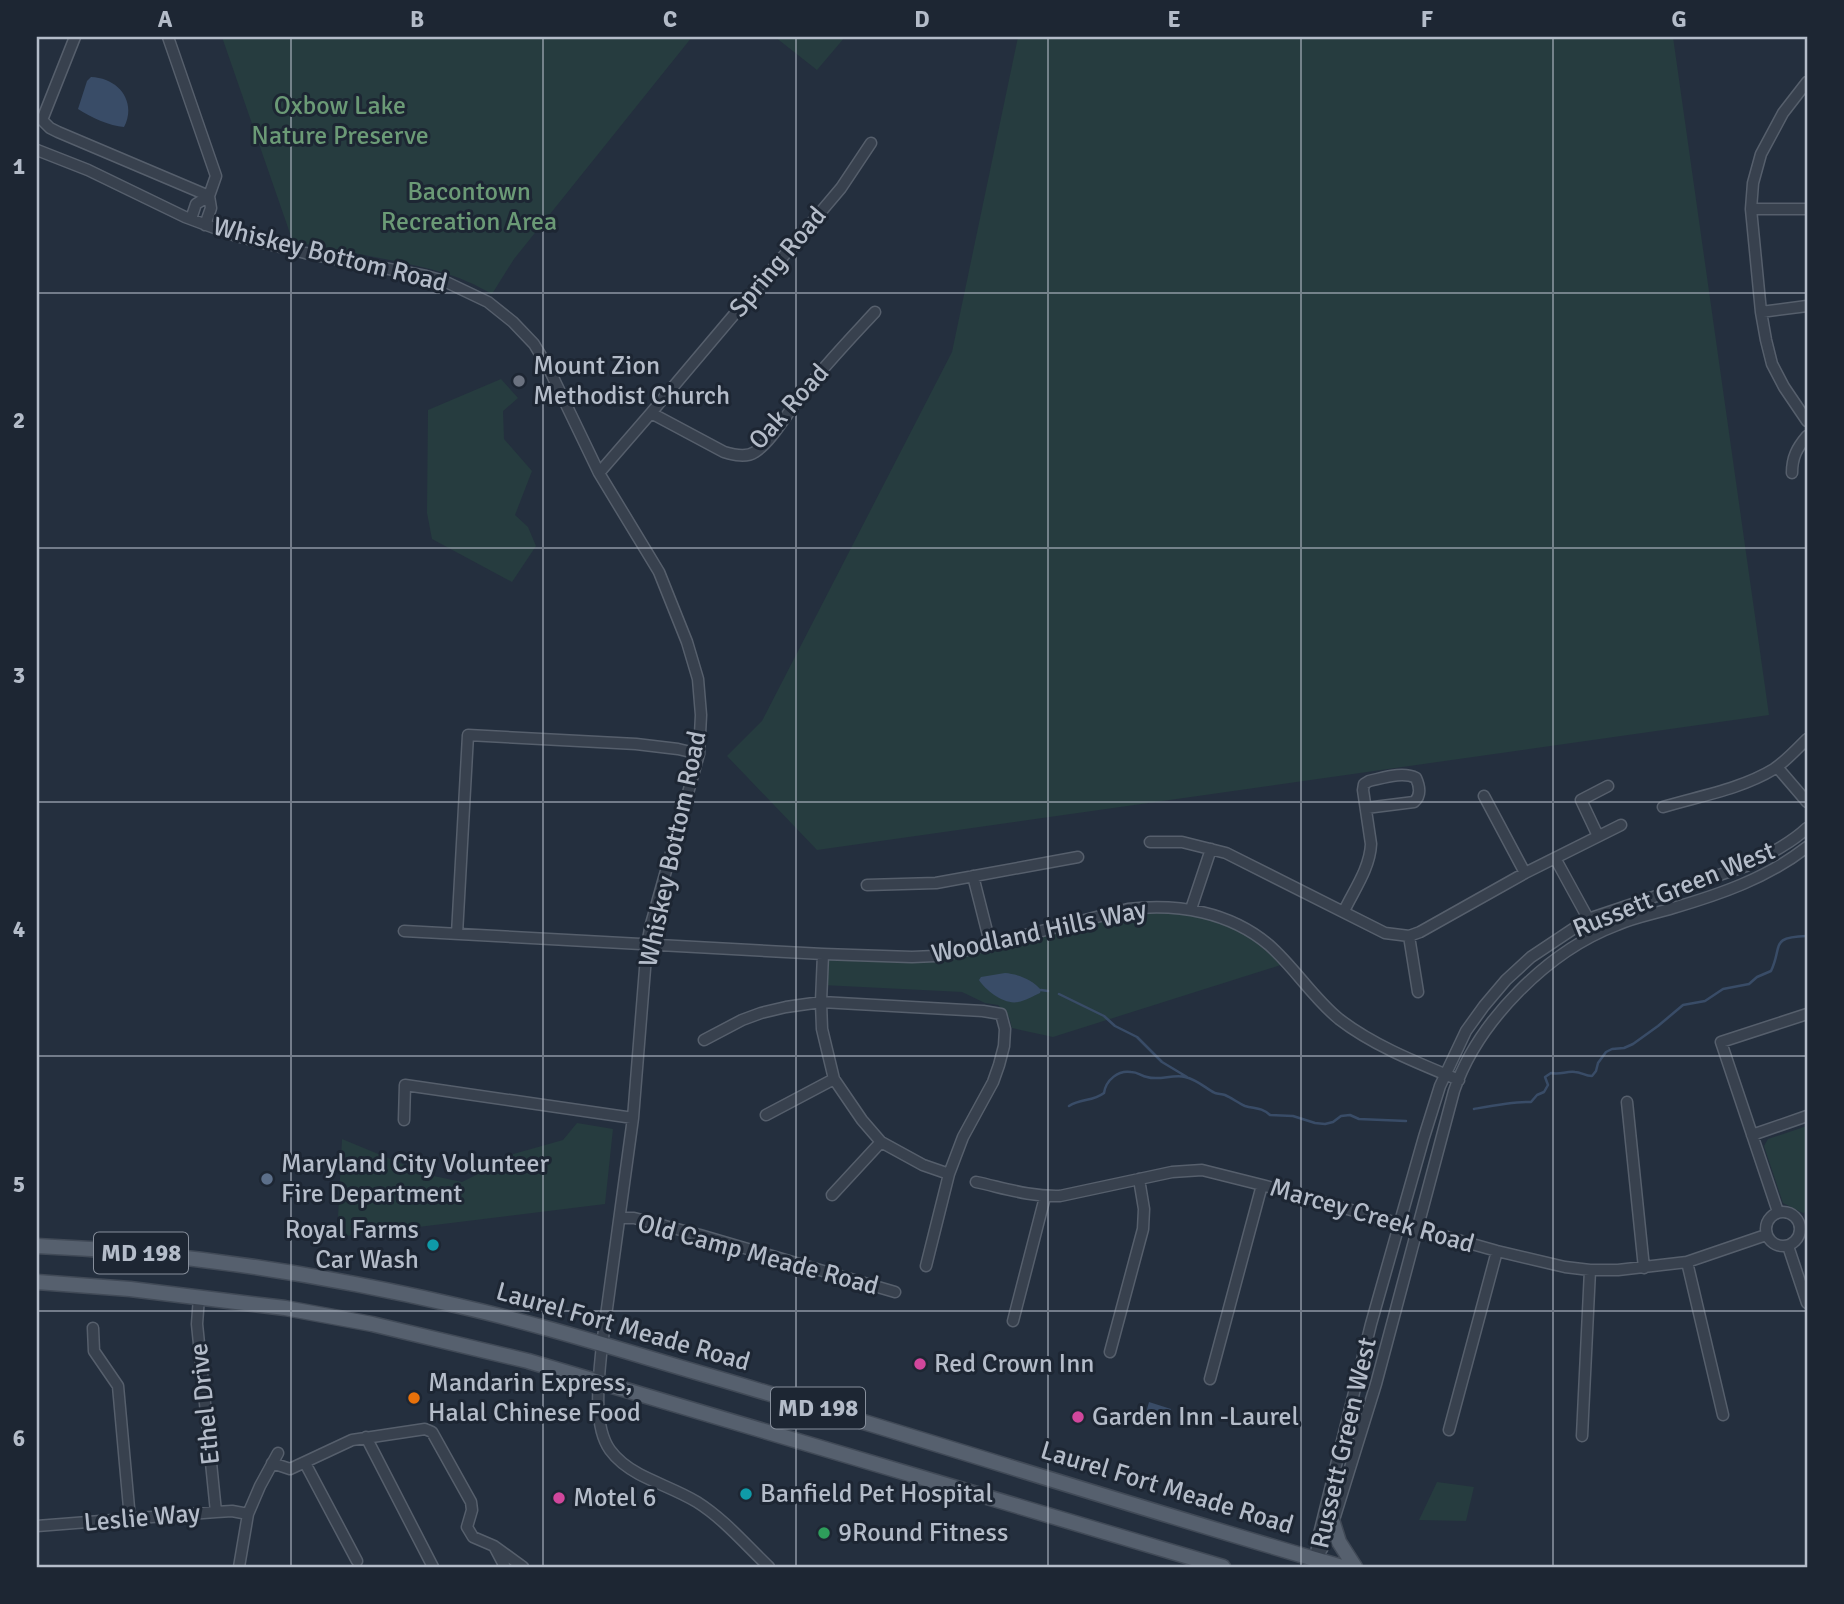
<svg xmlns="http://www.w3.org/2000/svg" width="1844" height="1604" font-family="Signika,sans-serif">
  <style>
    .green { fill: #263c3f }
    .water { fill: #394c67 }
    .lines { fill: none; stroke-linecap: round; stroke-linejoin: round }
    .stream { stroke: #394c67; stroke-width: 2.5 }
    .minor-casing { stroke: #565f6c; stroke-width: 13 }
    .major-casing { stroke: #414a57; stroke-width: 17 }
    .minor { stroke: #38414e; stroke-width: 10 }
    .major { stroke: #56606e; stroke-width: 14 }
    .grid { fill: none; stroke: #b4bcc9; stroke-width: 2; stroke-opacity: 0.55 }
    .worship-dot { fill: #6b7280; stroke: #1d2633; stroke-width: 2.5 }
    .service-dot { fill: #5c6f8a; stroke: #1d2633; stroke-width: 2.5 }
    .culture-dot { fill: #0f9aa8; stroke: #1d2633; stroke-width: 2.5 }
    .hotel-dot { fill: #d1479c; stroke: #1d2633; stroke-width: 2.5 }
    .food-dot { fill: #e8710a; stroke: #1d2633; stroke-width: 2.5 }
    .leisure-dot { fill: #2e9e5b; stroke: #1d2633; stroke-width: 2.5 }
    .labels { text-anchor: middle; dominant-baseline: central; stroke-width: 6; stroke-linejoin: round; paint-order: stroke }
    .shield { fill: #1d2633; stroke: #878f9c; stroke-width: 2 }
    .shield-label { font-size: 24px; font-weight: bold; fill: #b4bcc9 }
    .park-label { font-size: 26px; fill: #6b9a76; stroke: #1d2633 }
    .street-label { font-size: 26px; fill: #b4bcc9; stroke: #1d2633 }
    .poi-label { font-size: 26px; fill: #b4bcc9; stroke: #1d2633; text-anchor: start }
    .neatline { fill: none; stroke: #b4bcc9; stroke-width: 2.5 }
    .grid-label { font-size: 23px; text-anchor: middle; font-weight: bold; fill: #b4bcc9 }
  </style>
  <rect width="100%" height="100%" fill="#242f3e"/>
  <path class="green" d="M 222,37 L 692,37 L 514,259 L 492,294 C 458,274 428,268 390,260 C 357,254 326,247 293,242 Z
    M 775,37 L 845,37 L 817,70 Z
    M 1018,37 L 1673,37 L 1769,715 L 817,850 L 727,756 L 762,721 L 952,352 Z
    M 501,379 L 518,398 L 503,411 L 504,439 L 532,471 L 515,515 L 528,527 L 536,546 L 512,582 L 432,539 L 427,513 L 428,410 Z
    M 1148,906 L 1228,921 L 1287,963 L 1053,1037 L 1012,1028 L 1009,1017 L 998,1005 L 985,1003 L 962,992 L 822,985 L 823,954 L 912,957 Z
    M 577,1123 L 613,1129 L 605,1204 L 337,1237 L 342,1139 L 429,1175 L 462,1182 L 480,1173 L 492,1160 L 563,1140 Z
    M 1807,1126 L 1807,1212 L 1803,1213 L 1783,1203 L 1764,1146 L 1768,1139 Z
    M 1437,1482 L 1474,1487 L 1466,1521 L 1419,1520 Z"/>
  <path class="water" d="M 91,77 C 119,78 137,102 124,127 C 110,126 90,117 78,109 L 87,81 Z
    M 1005,973 C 1018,974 1033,980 1041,990 L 1040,993 C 1033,996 1025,1001 1018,1002 C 1005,1005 986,991 979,980 L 981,977 Z
    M 1149,1402 L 1171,1409 L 1167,1419 L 1146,1413 Z"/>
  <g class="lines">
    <path class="stream" d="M 1041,990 L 1048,991
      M 1059,994 L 1104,1016 L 1115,1026 L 1137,1037 L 1162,1062 L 1187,1077
      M 1069,1106 C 1081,1098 1092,1102 1104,1093 C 1106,1080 1118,1070 1131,1072 C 1138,1072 1141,1076 1147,1077 C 1159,1081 1173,1074 1185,1077 C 1198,1080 1205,1088 1215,1093 C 1218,1094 1222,1094 1225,1095 C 1232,1098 1238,1103 1245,1106 C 1255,1109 1261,1107 1270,1115 L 1293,1116 L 1315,1123 L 1325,1124 L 1333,1122 L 1341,1116 L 1350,1115 L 1359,1119 L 1406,1121
      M 1474,1109 C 1490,1106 1515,1101 1531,1102 L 1537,1095 L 1544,1092 L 1548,1085 L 1545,1077 L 1551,1073 C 1560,1075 1566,1071 1575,1072 C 1581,1072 1585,1076 1592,1076 L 1596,1071 L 1598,1063 L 1606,1052 L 1612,1049 L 1624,1048 L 1633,1044 L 1658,1026 L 1683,1005 L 1705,1001 L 1723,989 L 1749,984 L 1757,977 L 1771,971 C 1783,946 1769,937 1807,936"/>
    <g class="minor-casing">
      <path id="minor" d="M 75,37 L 42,120 L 50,128 L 58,132 L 209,196
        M 168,37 L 216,176 L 209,196 L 211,208 L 205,225
        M 1807,82 L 1783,113 L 1761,154 L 1753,183 L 1751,209 L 1761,312 L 1766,340 L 1772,364 L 1784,387 L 1807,421
        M 37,150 L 88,170 L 185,217 L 236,236 L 305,253 L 426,276 L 444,281 L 488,302 L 513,322 L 534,344 L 549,369 L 599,473 L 659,572 L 687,642 L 698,679 L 701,715 L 699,754 L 651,924 L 647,944 L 633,1118 L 602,1345 C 599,1375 592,1425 610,1450 C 618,1461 628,1468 639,1474 C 658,1484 679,1491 697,1502 C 724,1519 746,1545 769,1567
        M 1751,209 L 1807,209
        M 191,219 L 196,204 L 209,196
        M 1761,312 L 1807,306
        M 651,413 L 724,452 C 734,455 746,458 755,452 C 772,441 787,413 800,397 C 823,367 849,340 875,312
        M 599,473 L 651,413 L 841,188 L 871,143
        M 1792,473 C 1792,457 1797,448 1807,436
        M 1777,767 L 1807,802
        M 1484,796 L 1525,873
        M 1663,807 C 1700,796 1741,789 1774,769 C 1786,761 1797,749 1807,739
        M 1598,836 L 1581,800 L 1608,786
        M 1150,842 L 1182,842 L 1226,853 L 1385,933 L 1409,936 L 1420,932 L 1525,873 L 1621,825
        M 1555,858 L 1590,922
        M 973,876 L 990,943
        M 867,885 L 936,883 L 1078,857
        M 1191,909 L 1211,849
        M 1344,911 C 1354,890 1370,868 1371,844 L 1363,790 L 1364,784 L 1369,781 C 1383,778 1403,771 1416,778 C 1420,787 1421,796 1414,802 L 1366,808
        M 404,931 L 823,954 L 912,957 L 935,956 L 963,951 L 1128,909 C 1178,903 1230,912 1269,945 C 1295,968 1313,998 1339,1019 C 1374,1046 1418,1063 1459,1080
        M 457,934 L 468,735 L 636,744 L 678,749 L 699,754
        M 1409,936 L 1418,992
        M 823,954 L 821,1002 L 822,1029 L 834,1079 L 862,1120 L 881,1142 L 923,1165 L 949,1174
        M 704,1040 L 742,1020 L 761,1013 L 786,1007 L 821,1002 L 983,1011 L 1001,1014 L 1005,1029 L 1004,1046 L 999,1065 L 993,1082 L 963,1137 L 949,1174 L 926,1266
        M 1627,1102 L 1644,1268
        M 766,1115 L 834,1079
        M 404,1120 L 405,1085 L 633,1118
        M 1752,1135 L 1807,1116
        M 976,1182 C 1004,1188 1031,1197 1060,1196 L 1172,1172 L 1202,1170 L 1262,1185 L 1497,1251 L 1565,1267 L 1590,1270 L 1618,1270 L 1687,1262 L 1766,1235
        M 832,1195 L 881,1142
        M1766 1229a17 17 0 1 1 34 0a17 17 0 1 1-34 0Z
        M 1778,1212 L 1721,1042 L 1807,1014
        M 620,1218 L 634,1218 L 700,1235 L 895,1292
        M 1788,1246 L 1807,1303
        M 1687,1262 L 1723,1415
        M 199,1297 L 197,1324 L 216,1512
        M 1013,1321 L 1045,1197
        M 93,1328 L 94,1351 L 118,1386 L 130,1519
        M 1110,1352 L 1143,1229 L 1144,1209 L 1139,1179
        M 1210,1379 L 1262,1185
        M 1449,1430 L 1497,1251
        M 1582,1436 L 1590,1270
        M 366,1437 L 433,1567
        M 272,1463 L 290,1469 L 352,1440 L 425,1429 L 432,1432 L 471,1502 L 472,1510 L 467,1527 L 473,1537 L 494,1546 L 523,1567
        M 305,1463 L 357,1561
        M 37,1526 L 216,1512 L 232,1511 L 248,1514
        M 495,1548 L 505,1567
        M 1319,1554 L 1328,1539 L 1376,1384 L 1454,1091 C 1478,1021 1548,951 1617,925 C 1635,917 1654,914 1673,908 C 1721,894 1767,878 1807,847
        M 239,1567 L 248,1514 L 260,1486 L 278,1453
        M 1314,1567 L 1319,1534 L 1371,1324 L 1424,1137 L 1440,1086 L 1466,1031 L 1484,1006 L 1506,980 L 1531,957 L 1588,919 L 1746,866 C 1767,855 1790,844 1807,828"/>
    </g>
    <g class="major-casing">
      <path id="major" d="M 37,1246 C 179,1252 321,1274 459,1306 C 547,1326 633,1354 720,1379 C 928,1440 1134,1507 1342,1567
        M 37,1282 L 130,1289 L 285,1308 L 372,1324 L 528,1361 L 1223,1567
        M 1333,1523 L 1339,1542 L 1355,1567"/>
    </g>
    <use href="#minor" class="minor"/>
    <use href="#major" class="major"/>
  </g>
  <path class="grid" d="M 291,37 L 291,1567M 543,37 L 543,1567M 796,37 L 796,1567M 1048,37 L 1048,1567M 1301,37 L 1301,1567M 1553,37 L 1553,1567M 37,293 L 1807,293M 37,548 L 1807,548M 37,802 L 1807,802M 37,1056 L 1807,1056M 37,1311 L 1807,1311"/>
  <circle class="worship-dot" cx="519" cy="381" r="7"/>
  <circle class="service-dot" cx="267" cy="1179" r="7"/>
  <g class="culture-dot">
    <circle cx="433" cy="1245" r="7"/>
    <circle cx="746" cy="1494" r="7"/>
  </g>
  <g class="hotel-dot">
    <circle cx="920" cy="1364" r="7"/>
    <circle cx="1078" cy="1417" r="7"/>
    <circle cx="559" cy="1498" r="7"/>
  </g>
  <circle class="food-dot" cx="414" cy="1398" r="7"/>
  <circle class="leisure-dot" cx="824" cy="1533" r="7"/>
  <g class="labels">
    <g class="shield">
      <rect x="94" y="1232.5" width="94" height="41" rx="5"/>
      <rect x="771" y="1387.5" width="94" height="41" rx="5"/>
    </g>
    <g class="shield-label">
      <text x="141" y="1253">MD 198</text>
      <text x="818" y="1408">MD 198</text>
    </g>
    <g class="park-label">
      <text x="340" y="106">Oxbow Lake<tspan x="340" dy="30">Nature Preserve</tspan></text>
      <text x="469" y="192">Bacontown<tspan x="469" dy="30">Recreation Area</tspan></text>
    </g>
    <g class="street-label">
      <text transform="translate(330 255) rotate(14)">Whiskey Bottom Road</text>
      <text transform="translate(778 262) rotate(-50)">Spring Road</text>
      <text transform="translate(789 407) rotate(-48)">Oak Road</text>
      <text transform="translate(673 849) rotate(-78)">Whiskey Bottom Road</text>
      <text transform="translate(1674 890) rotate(-22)">Russett Green West</text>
      <text transform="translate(1039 932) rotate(-12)">Woodland Hills Way</text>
      <text transform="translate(1372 1216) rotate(16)">Marcey Creek Road</text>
      <text transform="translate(758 1255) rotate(15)">Old Camp Meade Road</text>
      <text transform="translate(623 1327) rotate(16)">Laurel Fort Meade Road</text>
      <text transform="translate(205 1404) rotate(-96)">Ethel Drive</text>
      <text transform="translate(1344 1443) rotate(-77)">Russett Green West</text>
      <text transform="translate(1167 1488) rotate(17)">Laurel Fort Meade Road</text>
      <text transform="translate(142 1518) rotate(-5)">Leslie Way</text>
    </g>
    <g class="poi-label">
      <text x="533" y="366">Mount Zion<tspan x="533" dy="30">Methodist Church</tspan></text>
      <text x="281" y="1164">Maryland City Volunteer<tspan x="281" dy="30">Fire Department</tspan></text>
      <text x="419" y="1230" text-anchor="end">Royal Farms<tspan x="419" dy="30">Car Wash</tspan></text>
      <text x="934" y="1364">Red Crown Inn</text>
      <text x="428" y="1383">Mandarin Express,<tspan x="428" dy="30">Halal Chinese Food</tspan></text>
      <text x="1092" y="1417">Garden Inn -Laurel</text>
      <text x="760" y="1494">Banfield Pet Hospital</text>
      <text x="573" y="1498">Motel 6</text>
      <text x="838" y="1533">9Round Fitness</text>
    </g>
  </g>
  <rect width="1844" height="1604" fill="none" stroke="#1d2633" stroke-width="77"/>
  <rect x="38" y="38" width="1768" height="1528" class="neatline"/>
  <g class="grid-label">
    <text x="165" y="27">A</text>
    <text x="417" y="27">B</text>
    <text x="670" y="27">C</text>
    <text x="922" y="27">D</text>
    <text x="1174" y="27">E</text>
    <text x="1427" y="27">F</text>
    <text x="1679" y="27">G</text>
    <text x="19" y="174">1</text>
    <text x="19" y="428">2</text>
    <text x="19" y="683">3</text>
    <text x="19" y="937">4</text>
    <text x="19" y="1192">5</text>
    <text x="19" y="1446">6</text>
  </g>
</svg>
